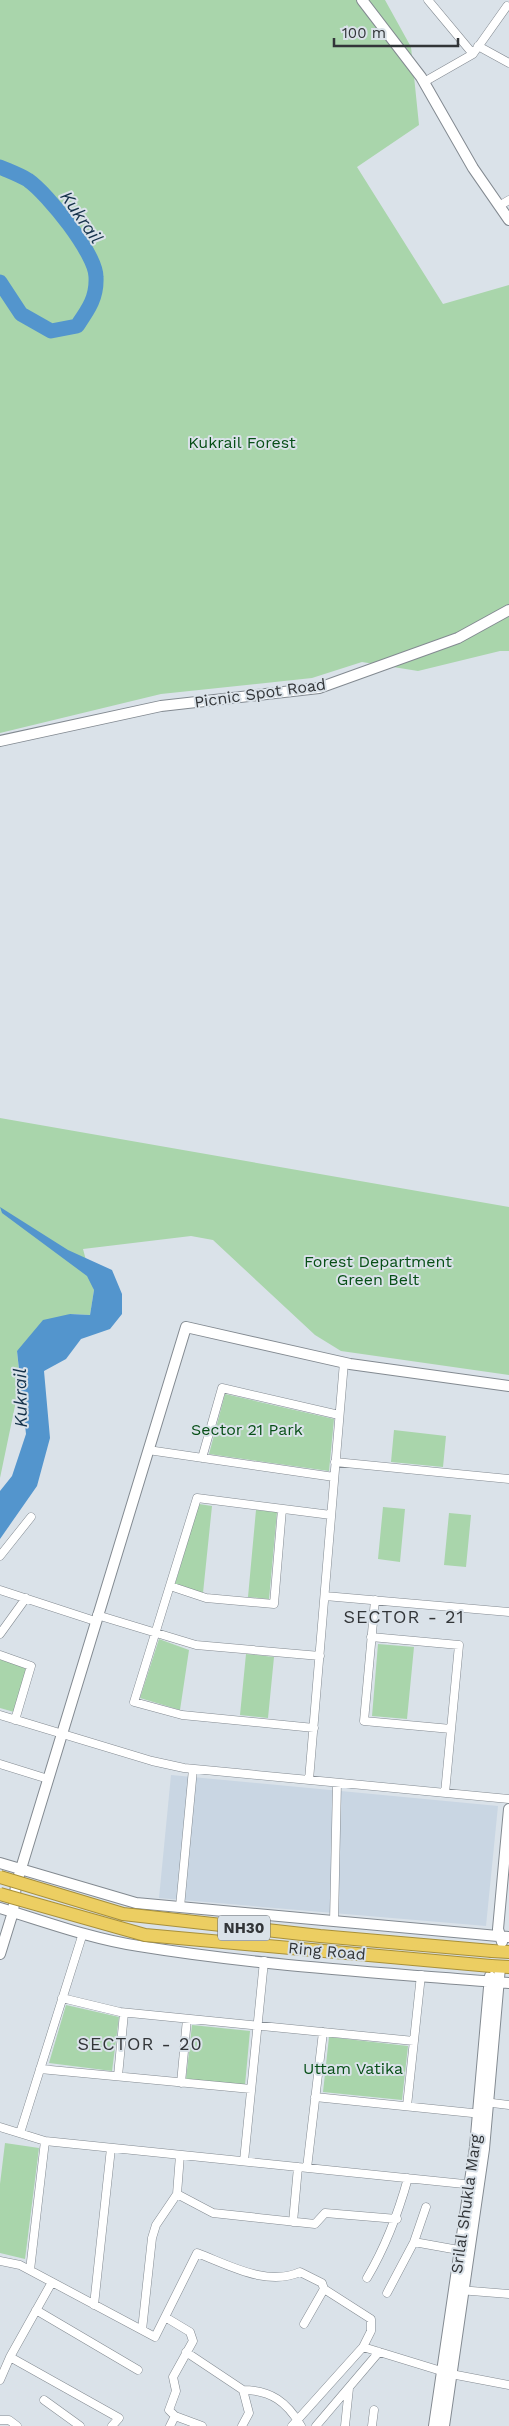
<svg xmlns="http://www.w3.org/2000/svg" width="509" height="2426" font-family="'Work Sans',sans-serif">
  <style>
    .built { fill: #c9d6e3 }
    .green { fill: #a9d5ab }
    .water { fill: #5395cd }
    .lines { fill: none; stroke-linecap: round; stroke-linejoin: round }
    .river { stroke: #5395cd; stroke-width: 15 }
    .minor-casing { stroke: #838a91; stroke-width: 9 }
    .tertiary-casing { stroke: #838a91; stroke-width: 12 }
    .trunk-casing { stroke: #a8903a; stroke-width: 14 }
    .minor { stroke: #fff; stroke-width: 8 }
    .tertiary { stroke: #fff; stroke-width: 10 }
    .trunk { stroke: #ecce62; stroke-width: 12 }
    .trunk-bridge-casing { stroke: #a8903a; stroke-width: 14; stroke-linecap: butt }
    .trunk-bridge { stroke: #ecce62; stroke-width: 12 }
    .labels { text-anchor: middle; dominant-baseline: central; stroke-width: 4; stroke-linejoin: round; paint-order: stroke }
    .shield { fill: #dae2e9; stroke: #64696d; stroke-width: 1 }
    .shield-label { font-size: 15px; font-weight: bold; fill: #323538 }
    .park-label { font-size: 16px; fill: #074f17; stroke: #dae2e9 }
    .street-label { font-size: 16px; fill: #323538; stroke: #dae2e9 }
    .water-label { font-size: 18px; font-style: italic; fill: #143149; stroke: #dae2e9 }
    .neighbourhood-label { font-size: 18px; letter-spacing: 1px; fill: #323538; stroke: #dae2e9 }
  </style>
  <rect width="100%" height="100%" fill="#dae2e9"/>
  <path class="built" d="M 171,1775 L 498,1806 L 486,1926 L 159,1898 Z"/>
  <path class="green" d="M 0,0 L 385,0 L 411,47 L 419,125 L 357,167 L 443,304 L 509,285 L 509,651 L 500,651 L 418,671 L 362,662 L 312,678 L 161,694 L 0,733 Z
    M 0,1118 L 509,1207 L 509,1375 L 341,1351 L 315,1335 L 213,1240 L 191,1236 L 83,1249 L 94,1290 L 90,1315 L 70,1314 L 17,1351 L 20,1382 L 0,1478 Z
    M 225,1394 L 334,1419 L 329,1471 L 209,1454 Z
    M 394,1430 L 446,1436 L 443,1467 L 391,1462 Z
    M 199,1504 L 212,1506 L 203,1593 L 175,1584 Z
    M 383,1507 L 405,1509 L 400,1562 L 378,1559 Z
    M 256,1510 L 277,1512 L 269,1599 L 248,1597 Z
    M 449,1513 L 471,1515 L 466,1567 L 444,1565 Z
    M 159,1639 L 189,1650 L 180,1710 L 140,1698 Z
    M 378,1644 L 414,1647 L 407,1719 L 372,1716 Z
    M 246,1654 L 274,1657 L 268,1718 L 240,1715 Z
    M 0,1659 L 27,1667 L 14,1712 L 0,1708 Z
    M 66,2005 L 119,2017 L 112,2071 L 49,2063 Z
    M 192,2025 L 250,2031 L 245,2085 L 186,2079 Z
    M 329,2037 L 408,2046 L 402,2100 L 323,2092 Z
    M 5,2143 L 39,2148 L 25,2259 L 0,2253 L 0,2184 Z"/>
  <path class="water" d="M 0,1207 L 68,1250 L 112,1270 L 122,1294 L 122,1314 L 110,1329 L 81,1339 L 66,1359 L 44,1371 L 50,1438 L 37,1486 L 0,1539 L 0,1491 L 12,1476 L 26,1434 L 17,1351 L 43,1320 L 70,1314 L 90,1315 L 94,1290 L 87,1276 L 2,1213 Z"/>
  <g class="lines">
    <path class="river" d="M 0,167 C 9,171 20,175 28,180 C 48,194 96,254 96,277 C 97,298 88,310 77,326 L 51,331 L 21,314 L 0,282"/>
    <g class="minor-casing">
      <path id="minor" d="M 428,0 L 473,54
        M 478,46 L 509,63
        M 424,82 L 473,54 L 507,6
        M 499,206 L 509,200
        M 148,1450 L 334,1477
        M 202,1458 L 222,1388 L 339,1415
        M 335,1462 L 509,1479
        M 0,1556 L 31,1517
        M 170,1586 L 206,1598 L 274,1604 L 282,1509
        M 0,1590 L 95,1621
        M 325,1596 L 509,1612
        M 375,1600 L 364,1721 L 451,1729
        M 97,1615 L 196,1645 L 320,1656
        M 0,1634 L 26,1598
        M 371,1637 L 459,1645 L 445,1793
        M 0,1655 L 31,1666 L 15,1720
        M 0,1715 L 152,1761 L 184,1768 L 509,1799
        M 314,1728 L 182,1715 L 134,1702 L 197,1498 L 331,1515
        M 0,1764 L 48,1779
        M 309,1780 L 344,1362
        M 180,1907 L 193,1769
        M 334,1921 L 337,1783
        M 62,1998 L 120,2012 L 414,2041
        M 40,2069 L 251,2089
        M 118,2076 L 124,2013
        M 181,2083 L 187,2019
        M 315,2097 L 482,2114
        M 484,2102 L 509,2105
        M 407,2106 L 421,1975
        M 0,2127 L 45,2141 L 474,2185
        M 20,2133 L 83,1933
        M 244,2161 L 264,1961
        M 307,2168 L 323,2032
        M 177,2194 L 213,2213 L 315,2224 L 325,2213 L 397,2219
        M 293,2222 L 298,2167
        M 414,2242 L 464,2251
        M 0,2261 L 20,2265 L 155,2337 L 197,2253 C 229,2265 267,2287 300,2272 L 322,2283 L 324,2289 L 371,2319 L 371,2331 L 363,2347 L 292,2426
        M 30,2270 L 45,2141
        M 367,2278 C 386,2246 398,2214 408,2178
        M 459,2290 L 509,2294
        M 387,2293 L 414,2242 L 426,2207
        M 94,2305 L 111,2148
        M 36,2310 L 138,2370
        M 165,2317 L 190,2332 L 193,2341 L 173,2377 L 176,2391 L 169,2410 L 175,2416 L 202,2426
        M 304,2324 L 324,2289
        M 142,2330 L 152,2238 L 156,2225 L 177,2194 L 180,2155
        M 363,2347 L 451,2374 L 509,2385
        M 186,2352 L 243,2390 L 249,2413 L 242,2426
        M 10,2357 L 119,2418 L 112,2426
        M 0,2380 L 10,2357 L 52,2282
        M 243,2390 C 271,2390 287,2402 301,2426
        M 44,2400 L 80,2426
        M 0,2420 L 9,2420 L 17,2426
        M 170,2426 L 175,2416
        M 316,2426 L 379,2352
        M 345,2426 L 349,2388
        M 372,2426 L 374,2410"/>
    </g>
    <g class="tertiary-casing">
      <path id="tertiary" d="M 362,0 L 421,77 L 473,168 L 509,220
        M 0,741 L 161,706 L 319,688 L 458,638 L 509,610
        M 0,1863 L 136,1903 L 509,1937
        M 0,1908 C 46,1922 92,1939 139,1946 C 261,1966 386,1973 509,1983
        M 502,1942 L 498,1929 L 509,1809
        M 0,1954 L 13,1912 L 16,1885 L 186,1327 L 350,1364 L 509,1386
        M 434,2426 L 475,2147 L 490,1976
        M 444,2426 L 484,2149 L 500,1967"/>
    </g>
    <g class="trunk-casing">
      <path id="trunk" d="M 492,1951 L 509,1952
        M 491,1966 L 509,1967"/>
    </g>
    <use href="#minor" class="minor"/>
    <use href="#tertiary" class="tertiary"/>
    <use href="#trunk" class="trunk"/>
    <g class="trunk-bridge-casing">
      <path id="trunk-bridge" d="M 0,1877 L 123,1914 L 320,1936 L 492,1951
        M 0,1894 L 145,1935 L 491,1966"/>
    </g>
    <use href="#trunk-bridge" class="trunk-bridge"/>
  </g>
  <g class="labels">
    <rect class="shield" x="218" y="1915.5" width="52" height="25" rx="4"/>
    <g class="shield-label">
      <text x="244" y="1928">NH30</text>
    </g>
    <g class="park-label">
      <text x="242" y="442">Kukrail Forest</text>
      <text x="378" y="1261">Forest Department<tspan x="378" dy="18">Green Belt</tspan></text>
      <text x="247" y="1429">Sector 21 Park</text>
      <text x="353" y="2068">Uttam Vatika</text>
    </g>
    <g class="street-label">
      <text transform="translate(260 693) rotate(-8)">Picnic Spot Road</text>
      <text transform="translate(327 1951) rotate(5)">Ring Road</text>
      <text transform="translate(466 2204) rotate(-82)">Srilal Shukla Marg</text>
    </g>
    <g class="water-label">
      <text transform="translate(82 217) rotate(55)">Kukrail</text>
      <text transform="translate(20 1398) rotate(-91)">Kukrail</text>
    </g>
    <g class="neighbourhood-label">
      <text x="404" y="1616">SECTOR - 21</text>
      <text x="140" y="2043">SECTOR - 20</text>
    </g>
  </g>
  <path d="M334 38v8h124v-8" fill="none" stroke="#323538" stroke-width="2.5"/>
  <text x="342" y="38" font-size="15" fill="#323538" stroke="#dae2e9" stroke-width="4" paint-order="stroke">100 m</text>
</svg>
